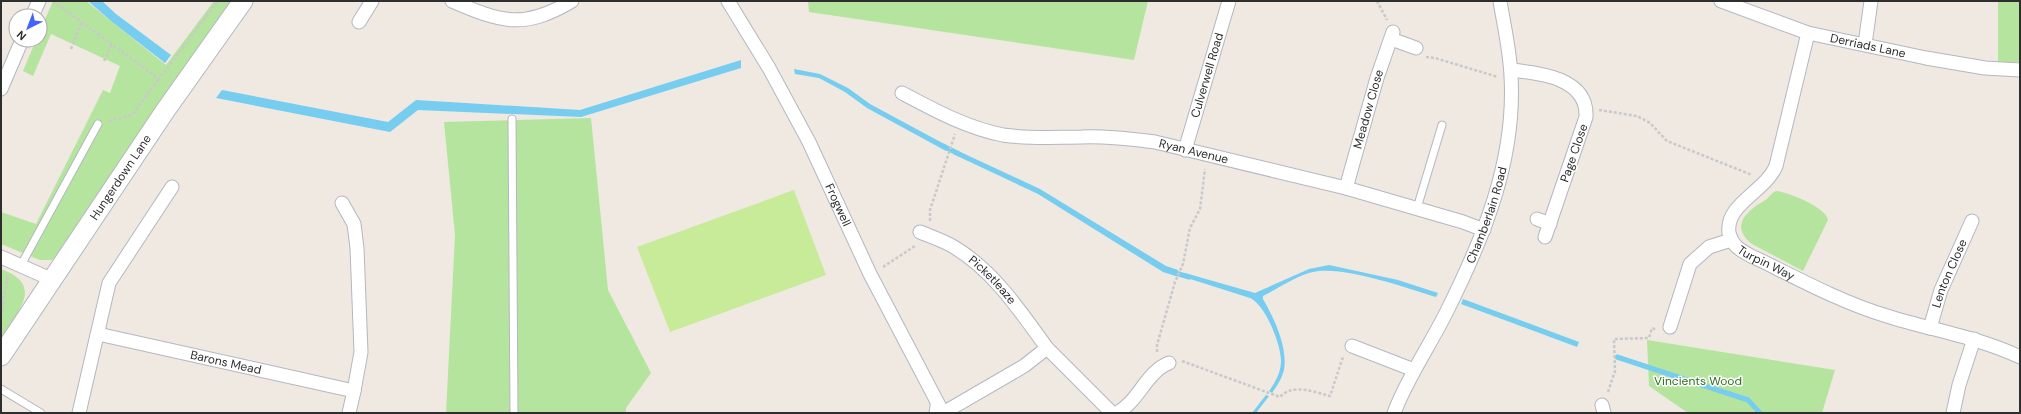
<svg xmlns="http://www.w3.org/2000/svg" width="2021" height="414" font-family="'DM Sans',sans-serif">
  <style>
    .green { fill: #b5e49e }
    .pitch { fill: #c8eb9a }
    .water { fill: #76cdef }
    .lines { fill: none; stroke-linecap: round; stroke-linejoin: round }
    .stream { stroke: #76cdef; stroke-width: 5 }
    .service-casing { stroke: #b4b7c1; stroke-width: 9 }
    .minor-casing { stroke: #b4b7c1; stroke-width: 15 }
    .secondary-casing { stroke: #b4b7c1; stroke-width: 21 }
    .path { stroke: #c9c9c9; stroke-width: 2.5; stroke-dasharray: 3 2; stroke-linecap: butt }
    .service { stroke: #fff; stroke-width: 7 }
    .minor { stroke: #fff; stroke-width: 13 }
    .secondary { stroke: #fff; stroke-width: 19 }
    .labels { text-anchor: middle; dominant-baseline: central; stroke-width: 3; stroke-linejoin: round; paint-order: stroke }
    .street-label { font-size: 12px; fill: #2e2e2e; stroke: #fff }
    .park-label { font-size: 12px; fill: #2c6d1c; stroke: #fff }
  </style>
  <rect width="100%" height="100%" fill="#efe9e1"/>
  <path class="green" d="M 53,1 L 86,1 L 166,65 L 214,1 L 232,1 L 62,249 L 52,260 L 40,260 L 1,244 L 1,212 L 36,224 L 103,90 L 110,93 L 120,66 L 51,34 L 33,76 L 23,71 L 36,40 L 40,40 L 40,31 Z
    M 808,1 L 1148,1 L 1134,60 L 809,12 Z
    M 1998,1 L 2020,1 L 2020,62 L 1998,62 Z
    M 591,118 L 608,290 L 651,373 L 626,408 L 626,413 L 446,413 L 455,235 L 444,122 Z
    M 1776,191 C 1788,192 1827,208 1828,220 L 1803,271 L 1752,244 C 1729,226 1747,211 1764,201 C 1769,198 1771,193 1776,191 Z
    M 1,269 C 45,285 18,311 1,338 Z
    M 1647,340 L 1835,370 L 1822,413 L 1688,413 L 1649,386 Z"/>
  <path class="pitch" d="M 794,190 L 826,275 L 670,332 L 637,247 Z"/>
  <path class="water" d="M 88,1 L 102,1 L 116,14 L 171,55 L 165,63 L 111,21 Z
    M 741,60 L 741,68 L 581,117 L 418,110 L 390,132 L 216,98 L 222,90 L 388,122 L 416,100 L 580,110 Z
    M 794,69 L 820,74 L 848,88 L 870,104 L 948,146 L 946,151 L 867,108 L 845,92 L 819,78 L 795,74 Z
    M 954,149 L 1040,189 L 1166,266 L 1178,270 L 1176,276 L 1163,272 L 1038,194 L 953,154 Z
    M 1329,265 L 1398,280 L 1438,293 L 1436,297 C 1407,288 1342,265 1313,272 C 1298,275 1277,289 1263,296 L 1263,299 C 1274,318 1288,347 1284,370 C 1282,378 1277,386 1272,393 L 1269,391 C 1275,383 1280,374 1281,363 C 1282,347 1266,305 1250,298 L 1184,277 L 1185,273 L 1255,293 L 1309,269 Z
    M 1463,299 L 1579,342 L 1577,347 L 1461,304 Z
    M 1266,395 L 1269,396 L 1256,413 L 1252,413 Z"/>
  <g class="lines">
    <path class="stream" d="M 943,146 L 959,154
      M 1172,272 L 1189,277
      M 1617,357 L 1748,400 L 1760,413"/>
    <g class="service-casing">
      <path id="service" d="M 512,119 L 514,413
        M 1417,208 L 1442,125
        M 21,265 L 98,124
        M 1,389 L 41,413
        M 933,413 L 935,399"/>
    </g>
    <g class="minor-casing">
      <g id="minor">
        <path d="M 452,1 C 501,22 523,30 572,1"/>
        <path id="s1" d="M 728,1 L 769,68 L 809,142 L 870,274 L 943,413"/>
        <path id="s2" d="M 1721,1 L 1808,33 L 1926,58 L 1985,68 L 2020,70"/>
        <path d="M 32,16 L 39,1"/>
        <path d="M 359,22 L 372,1"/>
        <path id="s3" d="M 1808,33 L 1776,166 C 1765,192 1725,204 1729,233 C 1730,237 1733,243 1736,246 C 1745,255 1759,259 1770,265 C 1808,284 1847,304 1887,316 C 1931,330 1978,337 2020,357"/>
        <path d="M 1391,39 L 1416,48"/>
        <path d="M 1865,44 L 1871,1"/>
        <path d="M 1511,70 C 1540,73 1588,78 1586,117 L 1545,237"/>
        <path d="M 1,89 L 22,40"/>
        <path id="s4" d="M 902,93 C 934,110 967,128 1003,135 C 1029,139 1056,137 1082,137 C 1107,136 1131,139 1155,142 L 1346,188 L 1463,222 L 1484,230"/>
        <path id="s5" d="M 1185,150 L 1229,1"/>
        <path id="s6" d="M 1346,188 L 1377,78 L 1393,32"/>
        <path d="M 342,203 L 354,224 L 357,248 L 361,352 L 354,391"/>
        <path d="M 1537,219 L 1550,224"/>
        <path id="s7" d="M 920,232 C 932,237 944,241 954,247 C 994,271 1020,311 1047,348 L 1024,366 L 943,413"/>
        <path d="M 1,257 L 53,280"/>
        <path d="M 1670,327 L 1690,264 L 1709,247 L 1731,240"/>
        <path id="s8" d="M 1930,328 L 1941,290 L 1972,221"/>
        <path id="s9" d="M 98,334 L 354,391 L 349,413"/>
        <path d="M 1352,346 L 1414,370"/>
        <path d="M 1047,348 L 1112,413"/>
        <path d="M 1602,405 L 1604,413"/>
        <path d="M 79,413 L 109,283 L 172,187"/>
        <path d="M 1117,413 C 1139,401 1146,372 1169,363"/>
        <path id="s10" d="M 1394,413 C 1407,378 1429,347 1446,313 C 1483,239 1516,161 1511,76 C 1510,51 1504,26 1500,1"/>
        <path d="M 1953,413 L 1959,385 L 1974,339"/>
      </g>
    </g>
    <g class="secondary-casing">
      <g id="secondary">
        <path id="s11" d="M 1,356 L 165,111 L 243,1"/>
      </g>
    </g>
    <path class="path" d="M 53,1 L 159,79 L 218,1
      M 1377,1 L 1387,20
      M 2019,1 L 2020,3
      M 71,49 L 82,22
      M 1426,57 L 1435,58 L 1498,77
      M 104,61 L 112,44
      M 1599,110 L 1637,116 L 1650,123 L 1667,141 L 1752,175
      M 109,121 L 132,115 L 159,79
      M 930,221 L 930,210 L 955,134
      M 883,267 L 915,246
      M 1,314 L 8,275
      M 1157,352 L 1157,345 L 1175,282 L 1183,264 L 1190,228 L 1200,209 L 1205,169
      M 1182,361 L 1280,397 C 1292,383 1315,392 1330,396 L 1343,357
      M 1608,392 L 1615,371 L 1614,339 L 1649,338 L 1652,328 L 1657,330"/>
    <use href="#service" class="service"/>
    <use href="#minor" class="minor"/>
    <use href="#secondary" class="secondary"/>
  </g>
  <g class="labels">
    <g class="street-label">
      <text stroke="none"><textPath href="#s2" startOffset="154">Derriads Lane</textPath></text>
      <text stroke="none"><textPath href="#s5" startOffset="78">Culverwell Road</textPath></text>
      <text stroke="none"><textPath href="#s6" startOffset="82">Meadow Close</textPath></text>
      <text stroke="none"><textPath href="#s4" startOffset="302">Ryan Avenue</textPath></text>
      <text transform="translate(1574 153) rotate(-71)">Page Close</text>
      <text stroke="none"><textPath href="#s11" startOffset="215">Hungerdown Lane</textPath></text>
      <text stroke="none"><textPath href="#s1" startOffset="232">Frogwell</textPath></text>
      <text stroke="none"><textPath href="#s10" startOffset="219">Chamberlain Road</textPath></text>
      <text stroke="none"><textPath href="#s3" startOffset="271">Turpin Way</textPath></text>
      <text stroke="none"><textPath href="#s8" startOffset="58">Lenton Close</textPath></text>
      <text stroke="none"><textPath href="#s7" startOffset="88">Picketleaze</textPath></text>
      <text stroke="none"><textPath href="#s9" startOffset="131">Barons Mead</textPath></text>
    </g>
    <g class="park-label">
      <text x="1698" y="381">Vincients Wood</text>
    </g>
  </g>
  <rect width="2021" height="414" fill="none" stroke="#2e2e2e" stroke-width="4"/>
  <g transform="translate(28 28) rotate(222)"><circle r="19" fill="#ffffff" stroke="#ababab"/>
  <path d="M0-3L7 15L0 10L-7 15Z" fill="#4364f9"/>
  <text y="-6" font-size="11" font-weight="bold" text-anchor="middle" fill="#2e2e2e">N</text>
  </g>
</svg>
